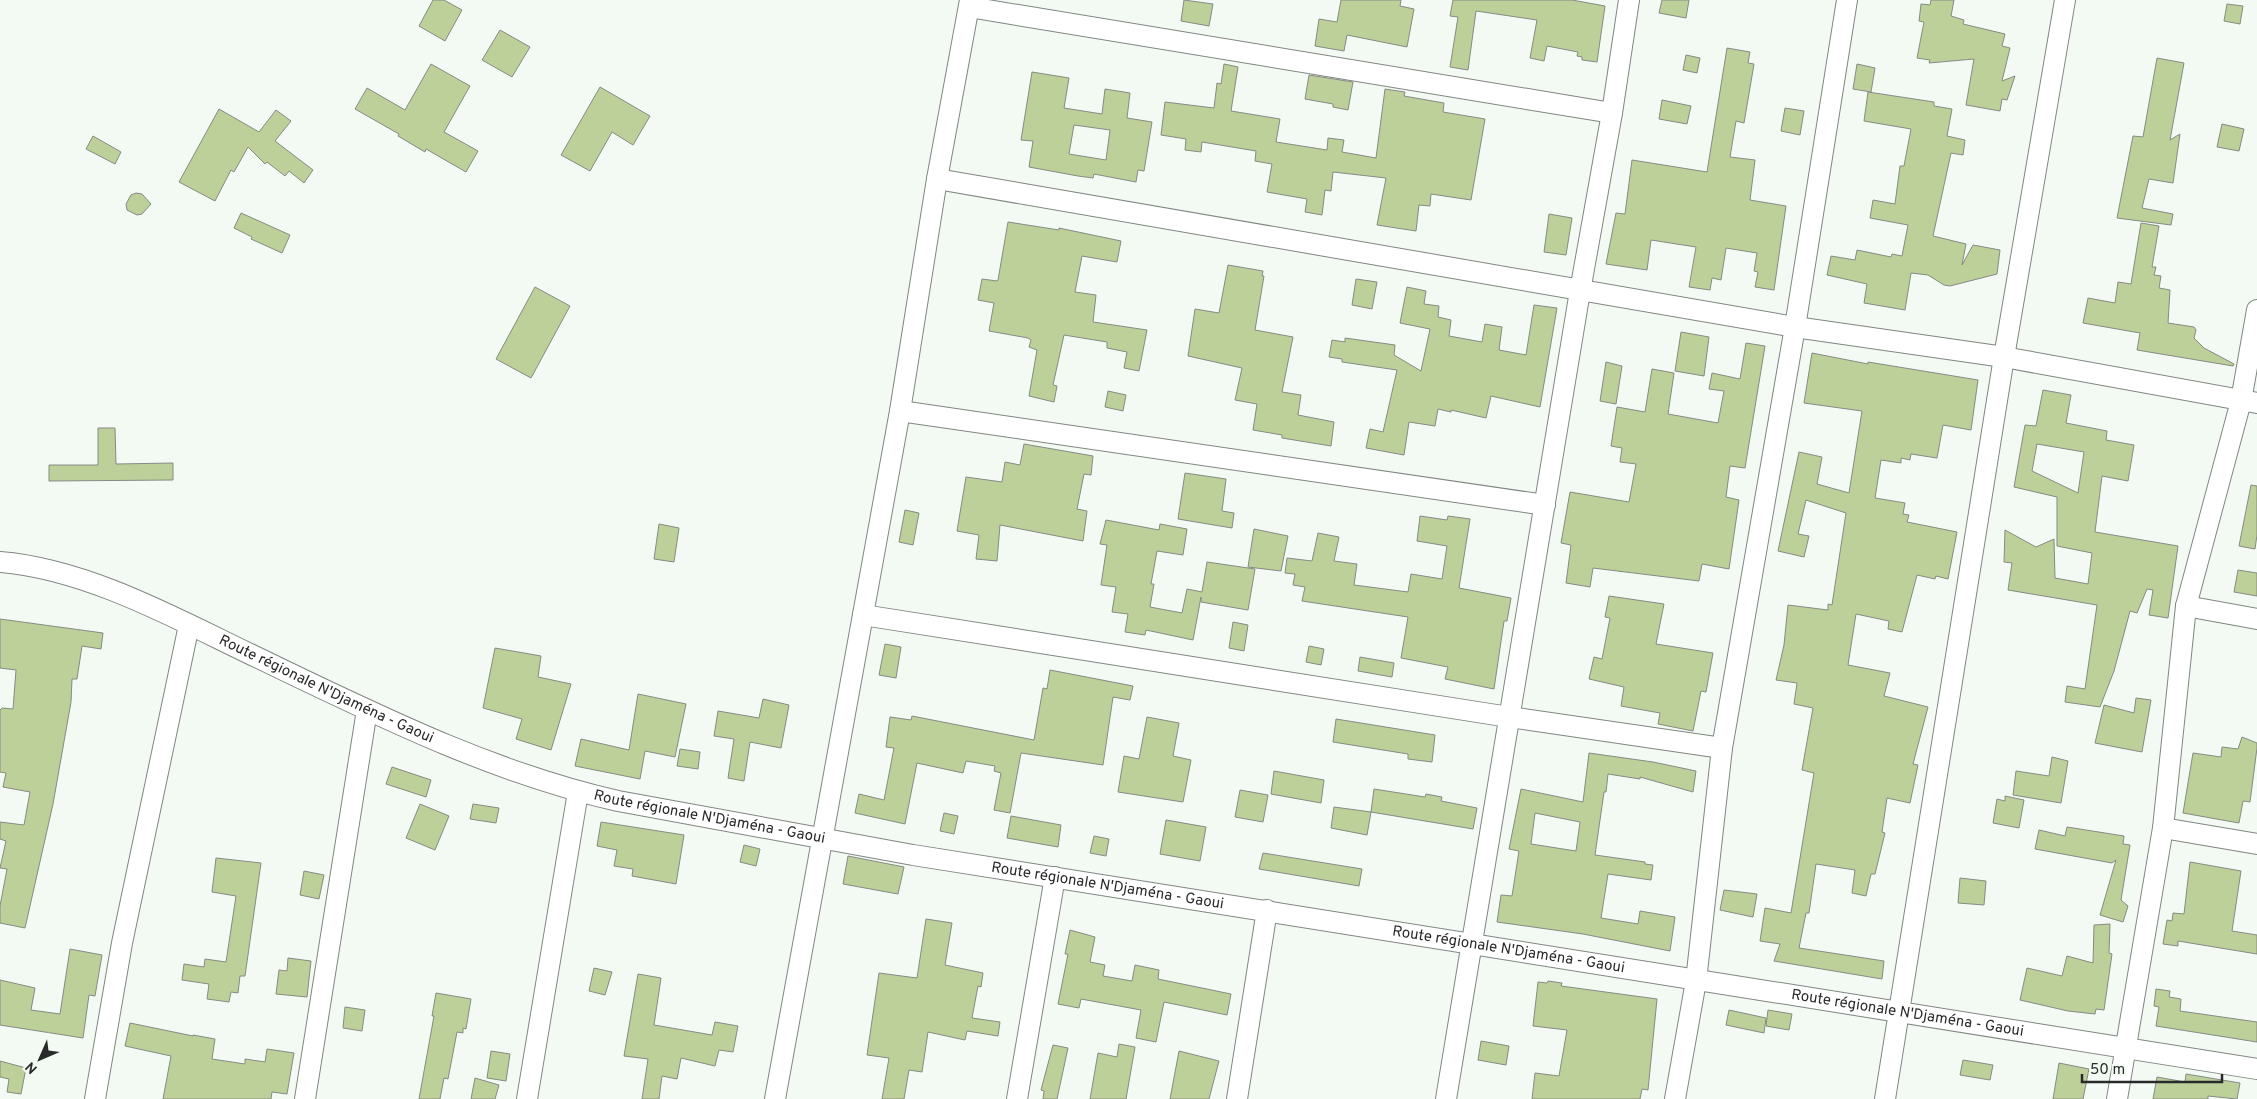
<svg xmlns="http://www.w3.org/2000/svg" width="2257" height="1099" font-family="Overpass,sans-serif">
  <style>
    .building { fill: #bdd09a; stroke: #878a83; fill-rule: evenodd }
    .lines { fill: none; stroke-linecap: round; stroke-linejoin: round }
    .minor-casing { stroke: #808681; stroke-width: 22 }
    .minor { stroke: #fff; stroke-width: 20 }
    .labels { text-anchor: middle; dominant-baseline: central; stroke-width: 5; stroke-linejoin: round; paint-order: stroke }
    .street-label { font-size: 15px; fill: #272a28; stroke: #f3faf4 }
  </style>
  <rect width="100%" height="100%" fill="#f3faf4"/>
  <path class="building" d="M 433,0 L 444,0 L 462,10 L 445,41 L 419,26 Z
    M 1184,0 L 1213,4 L 1209,26 L 1181,21 Z
    M 1341,0 L 1401,0 L 1400,6 L 1414,9 L 1407,47 L 1347,35 L 1344,51 L 1315,46 L 1319,19 L 1337,22 Z
    M 1453,0 L 1572,0 L 1605,6 L 1597,62 L 1582,60 L 1582,57 L 1577,56 L 1578,52 L 1547,46 L 1544,61 L 1530,58 L 1537,20 L 1476,11 L 1468,70 L 1450,67 L 1458,17 L 1450,16 Z
    M 1662,0 L 1689,0 L 1686,18 L 1659,13 Z
    M 1931,0 L 1954,0 L 1951,16 L 1964,20 L 1963,24 L 2005,34 L 2002,46 L 2010,48 L 2002,81 L 2015,76 L 2007,100 L 2002,99 L 2000,111 L 1966,105 L 1974,59 L 1929,63 L 1930,60 L 1917,58 L 1924,22 L 1919,21 L 1921,4 L 1930,5 Z
    M 2227,4 L 2243,6 L 2240,24 L 2224,21 Z
    M 500,30 L 530,47 L 512,77 L 482,60 Z
    M 1727,48 L 1750,52 L 1748,63 L 1754,64 L 1744,123 L 1736,121 L 1730,157 L 1755,160 L 1750,200 L 1786,206 L 1774,290 L 1755,287 L 1758,272 L 1754,271 L 1757,253 L 1726,248 L 1721,280 L 1712,278 L 1710,290 L 1689,287 L 1696,247 L 1651,240 L 1647,270 L 1606,264 L 1616,213 L 1625,214 L 1632,160 L 1707,172 Z
    M 1686,55 L 1700,58 L 1697,73 L 1683,70 Z
    M 2157,58 L 2184,63 L 2170,140 L 2180,134 L 2173,183 L 2149,179 L 2142,208 L 2173,214 L 2171,225 L 2117,218 L 2133,136 L 2143,137 Z
    M 431,64 L 470,86 L 444,132 L 478,151 L 466,172 L 426,149 L 425,152 L 398,136 L 399,134 L 355,109 L 367,88 L 405,110 Z
    M 1224,64 L 1238,67 L 1231,111 L 1280,119 L 1276,142 L 1327,150 L 1328,138 L 1344,140 L 1342,152 L 1376,158 L 1385,89 L 1405,92 L 1404,96 L 1444,103 L 1443,112 L 1485,119 L 1471,200 L 1431,194 L 1430,206 L 1419,205 L 1416,231 L 1377,225 L 1386,178 L 1333,172 L 1331,191 L 1325,190 L 1322,215 L 1305,212 L 1307,199 L 1267,192 L 1272,164 L 1255,161 L 1256,151 L 1202,142 L 1201,152 L 1185,150 L 1186,139 L 1161,135 L 1165,102 L 1214,108 L 1217,83 L 1221,84 Z
    M 1857,64 L 1875,68 L 1871,92 L 1853,89 Z
    M 1032,72 L 1069,78 L 1064,108 L 1102,114 L 1105,89 L 1130,93 L 1127,118 L 1152,122 L 1144,171 L 1138,170 L 1136,182 L 1094,174 L 1093,178 L 1078,176 L 1029,167 L 1033,141 L 1021,140 ZM 1074,125 L 1110,130 L 1106,160 L 1069,154 Z
    M 1309,75 L 1353,82 L 1348,110 L 1333,107 L 1333,104 L 1305,99 Z
    M 600,87 L 650,116 L 633,145 L 612,132 L 590,171 L 561,155 Z
    M 1868,92 L 1934,102 L 1934,106 L 1952,109 L 1947,136 L 1965,140 L 1963,155 L 1951,153 L 1933,236 L 1966,244 L 1962,265 L 1973,245 L 2000,250 L 1997,274 L 1950,286 L 1944,285 L 1928,275 L 1911,273 L 1905,310 L 1864,303 L 1867,284 L 1827,275 L 1831,256 L 1855,260 L 1857,250 L 1891,257 L 1892,254 L 1902,256 L 1908,225 L 1870,218 L 1873,200 L 1895,204 L 1900,166 L 1904,166 L 1911,129 L 1864,121 Z
    M 1662,100 L 1691,106 L 1687,124 L 1659,119 Z
    M 1785,108 L 1804,111 L 1800,135 L 1781,131 Z
    M 219,109 L 259,132 L 276,110 L 291,121 L 275,141 L 313,170 L 304,183 L 289,171 L 285,176 L 267,162 L 265,164 L 248,147 L 234,172 L 231,170 L 215,201 L 179,182 Z
    M 2222,124 L 2244,129 L 2239,151 L 2217,147 Z
    M 93,136 L 121,152 L 115,164 L 86,149 Z
    M 136,193 L 142,194 L 151,204 L 142,214 L 137,215 L 127,210 L 126,204 L 131,195 Z
    M 241,213 L 290,235 L 282,253 L 251,239 L 252,237 L 234,228 Z
    M 1549,214 L 1572,218 L 1566,255 L 1544,252 Z
    M 1008,222 L 1059,230 L 1059,228 L 1121,241 L 1117,262 L 1082,256 L 1075,292 L 1096,295 L 1093,322 L 1147,330 L 1139,371 L 1124,368 L 1127,352 L 1107,348 L 1107,342 L 1064,335 L 1053,385 L 1057,386 L 1054,402 L 1029,396 L 1037,350 L 1029,347 L 1031,340 L 1028,338 L 989,331 L 994,303 L 978,300 L 982,279 L 997,281 L 998,280 Z
    M 2141,223 L 2159,226 L 2152,267 L 2156,267 L 2154,275 L 2161,276 L 2159,288 L 2170,290 L 2168,323 L 2194,327 L 2196,330 L 2194,338 L 2204,348 L 2234,364 L 2233,366 L 2137,350 L 2140,333 L 2083,323 L 2088,298 L 2115,303 L 2118,282 L 2131,284 Z
    M 1228,265 L 1263,271 L 1262,276 L 1264,276 L 1255,330 L 1293,337 L 1282,392 L 1301,395 L 1298,415 L 1334,422 L 1331,446 L 1282,438 L 1282,435 L 1253,430 L 1257,404 L 1235,400 L 1242,368 L 1188,356 L 1195,309 L 1219,313 Z
    M 1356,279 L 1377,282 L 1372,309 L 1352,305 Z
    M 535,287 L 570,306 L 531,378 L 496,359 Z
    M 1407,287 L 1426,291 L 1424,304 L 1439,306 L 1438,317 L 1451,320 L 1449,336 L 1482,342 L 1485,324 L 1502,327 L 1499,350 L 1526,355 L 1534,305 L 1557,308 L 1540,407 L 1491,396 L 1486,418 L 1451,410 L 1451,412 L 1438,409 L 1435,426 L 1409,422 L 1404,455 L 1366,448 L 1370,429 L 1383,432 L 1397,370 L 1342,362 L 1342,359 L 1329,357 L 1332,340 L 1345,342 L 1345,338 L 1395,345 L 1394,355 L 1421,371 L 1430,329 L 1400,323 Z
    M 1681,332 L 1709,337 L 1704,376 L 1675,371 Z
    M 1746,343 L 1765,346 L 1745,468 L 1730,466 L 1726,497 L 1739,500 L 1729,569 L 1702,564 L 1699,581 L 1593,568 L 1590,587 L 1566,583 L 1571,545 L 1561,543 L 1570,492 L 1629,502 L 1636,464 L 1620,462 L 1622,448 L 1611,446 L 1617,407 L 1645,412 L 1652,369 L 1674,373 L 1668,414 L 1718,423 L 1724,391 L 1709,389 L 1712,373 L 1740,379 Z
    M 1812,353 L 1868,364 L 1868,362 L 1978,380 L 1971,430 L 1943,425 L 1937,458 L 1911,454 L 1910,460 L 1901,458 L 1901,463 L 1881,460 L 1875,498 L 1905,503 L 1903,514 L 1909,515 L 1907,522 L 1957,532 L 1948,579 L 1936,576 L 1935,579 L 1917,575 L 1902,632 L 1888,629 L 1889,621 L 1856,614 L 1848,665 L 1890,673 L 1884,696 L 1928,707 L 1913,764 L 1918,765 L 1910,803 L 1887,798 L 1882,832 L 1885,833 L 1875,874 L 1871,874 L 1866,896 L 1852,893 L 1855,870 L 1816,864 L 1809,913 L 1806,913 L 1799,948 L 1884,961 L 1882,979 L 1774,961 L 1780,944 L 1760,941 L 1765,908 L 1791,913 L 1814,773 L 1802,770 L 1813,708 L 1794,704 L 1797,683 L 1776,680 L 1784,645 L 1788,605 L 1828,610 L 1828,604 L 1832,605 L 1846,513 L 1806,500 L 1798,534 L 1809,536 L 1804,557 L 1778,551 L 1799,452 L 1822,457 L 1817,484 L 1849,493 L 1862,411 L 1804,403 Z
    M 1606,362 L 1622,366 L 1616,404 L 1600,401 Z
    M 2043,390 L 2071,395 L 2066,423 L 2107,431 L 2106,440 L 2134,445 L 2128,481 L 2102,476 L 2095,532 L 2178,546 L 2168,618 L 2149,615 L 2153,590 L 2147,589 L 2137,613 L 2130,611 L 2114,671 L 2100,707 L 2065,702 L 2067,686 L 2085,689 L 2097,605 L 2008,590 L 2012,563 L 2004,562 L 2005,530 L 2036,547 L 2054,539 L 2055,578 L 2088,584 L 2092,553 L 2057,546 L 2057,497 L 2014,487 L 2025,425 L 2036,426 ZM 2037,444 L 2084,452 L 2078,493 L 2032,471 Z
    M 1108,391 L 1126,395 L 1123,411 L 1105,407 Z
    M 98,428 L 115,428 L 116,464 L 173,463 L 173,480 L 49,481 L 49,465 L 98,465 Z
    M 1024,444 L 1093,456 L 1091,475 L 1084,474 L 1077,509 L 1087,511 L 1083,541 L 1000,525 L 997,561 L 976,559 L 979,535 L 957,531 L 966,477 L 1002,482 L 1005,462 L 1020,465 Z
    M 1185,473 L 1226,479 L 1222,511 L 1234,513 L 1232,528 L 1178,519 Z
    M 2251,485 L 2257,486 L 2257,535 L 2255,549 L 2239,546 Z
    M 905,510 L 919,513 L 913,545 L 899,542 Z
    M 1420,516 L 1447,520 L 1448,516 L 1470,519 L 1459,588 L 1511,598 L 1507,621 L 1504,621 L 1494,689 L 1445,679 L 1448,667 L 1401,658 L 1408,617 L 1302,601 L 1305,587 L 1293,585 L 1295,574 L 1285,573 L 1287,558 L 1312,561 L 1318,533 L 1339,537 L 1334,561 L 1357,564 L 1354,585 L 1408,592 L 1411,574 L 1442,579 L 1447,546 L 1417,541 Z
    M 1106,520 L 1159,530 L 1160,524 L 1187,529 L 1183,555 L 1157,551 L 1151,584 L 1154,584 L 1150,607 L 1182,613 L 1187,589 L 1202,592 L 1207,562 L 1255,569 L 1248,610 L 1201,602 L 1201,597 L 1193,640 L 1146,630 L 1145,635 L 1125,632 L 1128,614 L 1112,612 L 1116,587 L 1101,585 L 1107,545 L 1100,544 Z
    M 659,524 L 679,528 L 674,562 L 654,559 Z
    M 1254,529 L 1288,536 L 1281,571 L 1248,567 Z
    M 2238,570 L 2257,573 L 2257,596 L 2234,592 Z
    M 1609,596 L 1664,604 L 1656,644 L 1713,653 L 1706,692 L 1701,691 L 1693,731 L 1658,724 L 1660,713 L 1621,706 L 1624,687 L 1589,679 L 1594,657 L 1602,659 L 1610,618 L 1605,617 Z
    M 0,619 L 103,633 L 101,649 L 82,646 L 77,679 L 72,679 L 71,702 L 53,804 L 25,928 L 0,923 L 0,906 L 7,869 L 0,868 L 6,841 L 0,839 L 0,822 L 24,825 L 30,792 L 3,787 L 6,773 L 0,772 L 0,710 L 2,708 L 13,709 L 16,670 L 0,668 Z
    M 1233,622 L 1248,625 L 1244,651 L 1229,648 Z
    M 885,644 L 901,647 L 896,678 L 879,675 Z
    M 1309,646 L 1324,649 L 1321,665 L 1306,662 Z
    M 495,648 L 541,656 L 538,677 L 571,684 L 551,750 L 516,739 L 522,719 L 483,708 Z
    M 1360,657 L 1394,663 L 1392,677 L 1358,671 Z
    M 1050,670 L 1133,686 L 1130,700 L 1113,697 L 1103,765 L 1021,753 L 1010,813 L 994,810 L 1001,773 L 994,771 L 995,766 L 966,761 L 963,773 L 917,763 L 905,824 L 855,813 L 859,794 L 884,800 L 894,748 L 886,747 L 890,717 L 911,720 L 912,716 L 1034,740 L 1043,688 L 1047,689 Z
    M 638,694 L 686,704 L 675,757 L 645,751 L 640,779 L 575,766 L 581,739 L 629,750 Z
    M 2136,698 L 2151,700 L 2142,752 L 2095,743 L 2104,705 L 2134,713 Z
    M 763,699 L 789,705 L 781,748 L 750,742 L 744,781 L 728,778 L 734,739 L 714,736 L 718,711 L 759,718 Z
    M 1147,717 L 1179,723 L 1173,756 L 1191,760 L 1183,802 L 1118,792 L 1124,756 L 1139,759 Z
    M 1336,719 L 1435,735 L 1432,762 L 1408,759 L 1408,754 L 1333,742 Z
    M 2242,737 L 2257,743 L 2257,748 L 2250,802 L 2243,801 L 2239,823 L 2183,813 L 2193,753 L 2221,757 L 2222,747 L 2238,749 Z
    M 680,749 L 700,752 L 698,769 L 677,766 Z
    M 1589,753 L 1653,762 L 1696,771 L 1693,792 L 1640,777 L 1640,779 L 1608,774 L 1606,792 L 1604,792 L 1595,855 L 1645,862 L 1645,864 L 1653,865 L 1651,880 L 1608,874 L 1601,918 L 1638,924 L 1640,911 L 1675,917 L 1670,951 L 1583,934 L 1497,922 L 1501,895 L 1512,896 L 1519,851 L 1509,849 L 1521,789 L 1583,802 ZM 1535,813 L 1580,822 L 1576,851 L 1531,844 Z
    M 2052,757 L 2068,761 L 2061,803 L 2013,795 L 2016,771 L 2049,776 Z
    M 392,767 L 431,780 L 426,797 L 386,784 Z
    M 1274,771 L 1324,780 L 1321,803 L 1271,794 Z
    M 1374,789 L 1425,797 L 1426,794 L 1442,797 L 1441,801 L 1477,808 L 1473,829 L 1371,812 Z
    M 1240,790 L 1268,795 L 1263,822 L 1235,817 Z
    M 2005,796 L 2024,800 L 2019,828 L 1993,823 L 1997,799 L 2005,801 Z
    M 420,804 L 449,816 L 435,850 L 406,838 Z
    M 473,804 L 499,808 L 496,823 L 470,819 Z
    M 1334,807 L 1371,812 L 1367,835 L 1331,828 Z
    M 944,813 L 958,816 L 954,834 L 940,831 Z
    M 1011,816 L 1061,825 L 1058,847 L 1007,838 Z
    M 1166,820 L 1206,827 L 1200,861 L 1160,854 Z
    M 601,822 L 684,835 L 676,884 L 632,876 L 633,869 L 614,866 L 617,850 L 597,846 Z
    M 2067,827 L 2124,836 L 2123,844 L 2130,845 L 2121,900 L 2128,906 L 2123,922 L 2100,915 L 2116,860 L 2112,863 L 2035,849 L 2039,830 L 2065,836 Z
    M 1094,836 L 1109,839 L 1106,856 L 1090,853 Z
    M 744,845 L 760,849 L 756,866 L 740,862 Z
    M 1263,853 L 1362,869 L 1359,886 L 1259,869 Z
    M 848,856 L 904,867 L 898,894 L 843,884 Z
    M 216,858 L 261,863 L 245,976 L 240,976 L 238,993 L 231,992 L 229,1002 L 207,999 L 209,984 L 182,980 L 184,964 L 204,967 L 205,959 L 226,962 L 236,896 L 212,892 Z
    M 2190,862 L 2241,871 L 2232,931 L 2257,935 L 2257,954 L 2178,941 L 2178,946 L 2163,944 L 2167,920 L 2172,921 L 2173,913 L 2184,914 Z
    M 304,871 L 324,875 L 319,899 L 300,895 Z
    M 1960,878 L 1986,881 L 1984,905 L 1958,903 Z
    M 1724,890 L 1757,894 L 1753,917 L 1720,910 Z
    M 926,919 L 952,923 L 945,965 L 983,973 L 981,987 L 978,986 L 972,1018 L 1000,1022 L 998,1036 L 967,1031 L 965,1040 L 928,1032 L 922,1072 L 909,1070 L 904,1099 L 882,1099 L 889,1058 L 867,1055 L 879,973 L 917,978 Z
    M 2110,924 L 2109,953 L 2112,954 L 2104,1010 L 2096,1009 L 2095,1014 L 2068,1011 L 2020,1000 L 2027,968 L 2062,976 L 2067,956 L 2093,963 L 2094,925 Z
    M 1070,930 L 1095,937 L 1090,962 L 1105,965 L 1103,976 L 1132,981 L 1135,965 L 1159,970 L 1158,979 L 1231,994 L 1227,1015 L 1164,1002 L 1156,1042 L 1136,1038 L 1141,1010 L 1081,999 L 1079,1008 L 1058,1004 L 1068,954 L 1065,954 Z
    M 70,949 L 102,955 L 95,996 L 89,995 L 83,1038 L 0,1025 L 0,980 L 35,988 L 31,1010 L 60,1014 Z
    M 288,958 L 311,961 L 307,997 L 276,994 L 279,970 L 287,971 Z
    M 594,968 L 612,972 L 605,995 L 589,991 Z
    M 638,974 L 661,978 L 654,1025 L 712,1035 L 715,1022 L 738,1026 L 733,1052 L 719,1050 L 715,1066 L 681,1058 L 677,1079 L 662,1076 L 659,1099 L 642,1099 L 648,1059 L 624,1056 Z
    M 1548,981 L 1562,983 L 1561,986 L 1657,999 L 1648,1090 L 1642,1089 L 1640,1099 L 1532,1099 L 1535,1073 L 1559,1076 L 1567,1030 L 1533,1026 L 1538,982 L 1547,983 Z
    M 2156,989 L 2170,991 L 2169,997 L 2181,999 L 2180,1011 L 2257,1022 L 2257,1042 L 2156,1026 L 2159,1007 L 2154,1006 Z
    M 436,993 L 471,999 L 466,1029 L 463,1028 L 463,1033 L 457,1032 L 448,1079 L 444,1078 L 440,1099 L 419,1099 L 434,1016 L 432,1016 Z
    M 345,1007 L 365,1010 L 362,1031 L 343,1028 Z
    M 1729,1010 L 1766,1018 L 1764,1033 L 1726,1025 Z
    M 1768,1010 L 1792,1014 L 1789,1030 L 1766,1026 Z
    M 130,1023 L 193,1036 L 193,1035 L 215,1039 L 212,1059 L 245,1064 L 245,1059 L 265,1062 L 267,1049 L 294,1053 L 287,1094 L 272,1092 L 271,1099 L 163,1099 L 171,1056 L 125,1046 Z
    M 1481,1041 L 1509,1046 L 1506,1065 L 1478,1060 Z
    M 1119,1044 L 1135,1047 L 1126,1099 L 1090,1099 L 1098,1053 L 1117,1057 Z
    M 1053,1045 L 1068,1048 L 1057,1099 L 1043,1099 L 1044,1091 L 1041,1090 Z
    M 491,1051 L 510,1054 L 506,1081 L 487,1078 Z
    M 1179,1051 L 1219,1061 L 1209,1099 L 1170,1099 Z
    M 1963,1060 L 1993,1065 L 1990,1080 L 1960,1075 Z
    M 0,1061 L 26,1068 L 21,1094 L 7,1092 L 9,1079 L 0,1077 Z
    M 2059,1063 L 2089,1069 L 2083,1099 L 2053,1099 Z
    M 2186,1074 L 2240,1083 L 2237,1099 L 2208,1096 L 2208,1099 L 2153,1099 L 2157,1077 L 2185,1082 Z
    M 475,1078 L 499,1085 L 495,1099 L 471,1099 Z"/>
  <g class="lines">
    <g class="minor-casing">
      <g id="minor">
        <path d="M 969,7 L 1612,113"/>
        <path d="M 937,179 L 1795,327 L 2004,357 L 2257,403"/>
        <path d="M 900,411 L 1545,505"/>
        <path id="s1" d="M 0,562 C 86,569 173,617 250,654 C 369,711 489,772 618,801 L 913,855 L 2257,1069"/>
        <path d="M 2186,606 L 2257,619"/>
        <path d="M 863,615 L 1509,717 L 1722,748"/>
        <path d="M 2163,828 L 2257,844"/>
        <path d="M 95,1099 L 122,943 L 189,625"/>
        <path d="M 305,1099 L 367,710"/>
        <path d="M 527,1099 L 578,792"/>
        <path d="M 775,1099 L 900,411 L 937,179 L 970,0"/>
        <path d="M 1017,1099 L 1055,877"/>
        <path d="M 1237,1099 L 1267,910"/>
        <path d="M 1446,1099 L 1580,291 L 1612,113 L 1629,0"/>
        <path d="M 1675,1099 L 1696,981 L 1722,748 L 1795,327 L 1847,0"/>
        <path d="M 1885,1099 L 2004,357 L 2065,0"/>
        <path d="M 2117,1099 L 2163,828 L 2186,606 L 2241,401 L 2257,310"/>
      </g>
    </g>
    <use href="#minor" class="minor"/>
  </g>
  <g class="labels">
    <g class="street-label">
      <text stroke="none"><textPath href="#s1" startOffset="352">Route régionale N'Djaména - Gaoui</textPath></text>
      <text stroke="none"><textPath href="#s1" startOffset="758">Route régionale N'Djaména - Gaoui</textPath></text>
      <text stroke="none"><textPath href="#s1" startOffset="1162">Route régionale N'Djaména - Gaoui</textPath></text>
      <text stroke="none"><textPath href="#s1" startOffset="1568">Route régionale N'Djaména - Gaoui</textPath></text>
      <text stroke="none"><textPath href="#s1" startOffset="1972">Route régionale N'Djaména - Gaoui</textPath></text>
    </g>
  </g>
  <g transform="translate(40 1059) rotate(225)" stroke="#f3faf4" stroke-width="4" paint-order="stroke">
  <path d="M0-4L9 19L0 12L-9 19Z" fill="#272a28"/>
  <text y="-8" font-size="14" font-weight="bold" text-anchor="middle" fill="#272a28">N</text>
  </g>
  <path d="M2082 1074v8h140v-8" fill="none" stroke="#272a28" stroke-width="2.5"/>
  <text x="2090" y="1074" font-size="15" fill="#272a28" stroke="#f3faf4" stroke-width="4" paint-order="stroke">50 m</text>
</svg>
